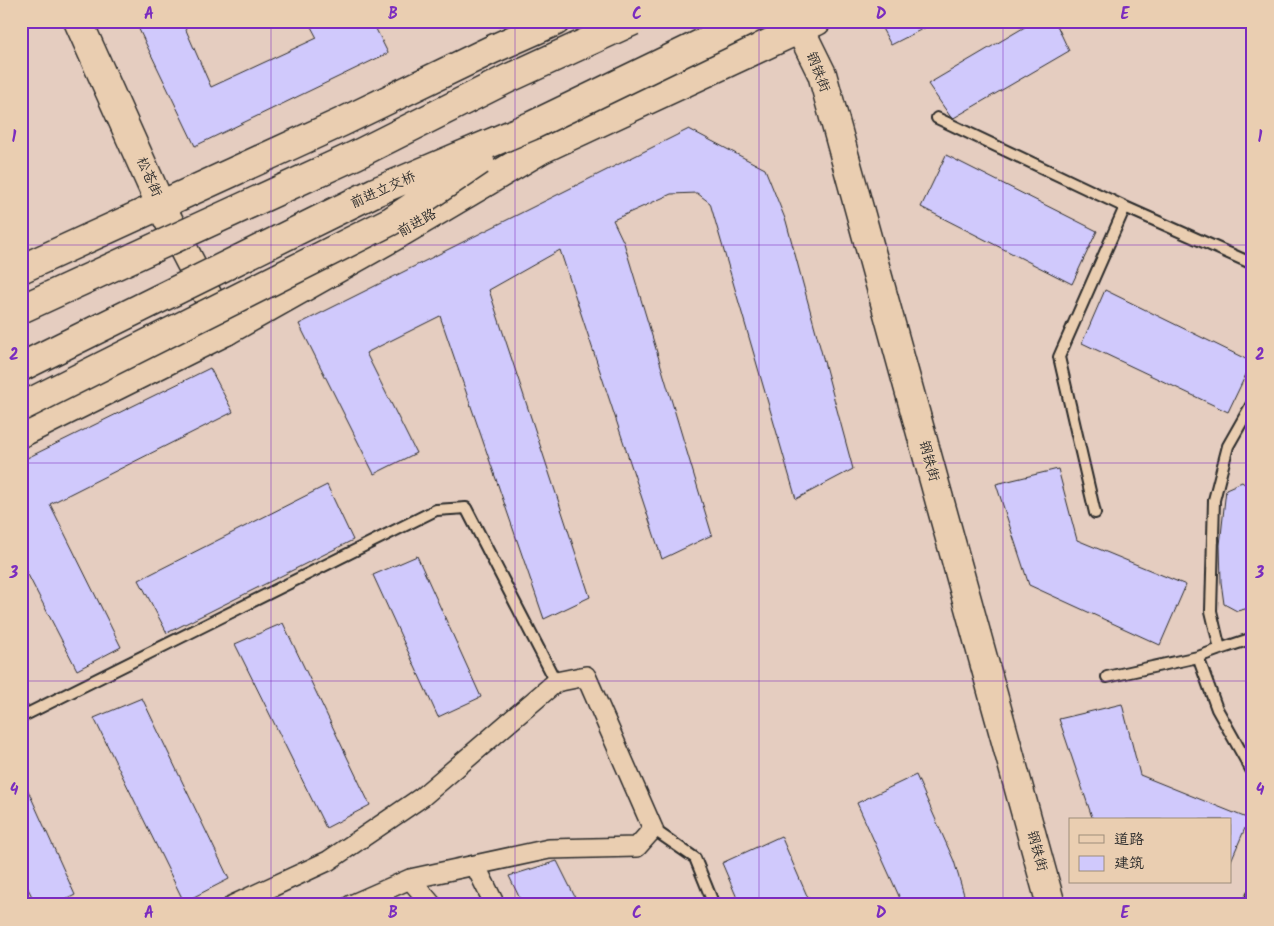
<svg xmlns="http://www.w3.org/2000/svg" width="1274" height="926" font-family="Kalam,'LXGW WenKai TC',sans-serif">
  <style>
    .building { fill: #d0c9fc; stroke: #2b2b2b }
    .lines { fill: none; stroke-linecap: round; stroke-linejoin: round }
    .lane-casing { stroke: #2b2b2b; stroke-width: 14 }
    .street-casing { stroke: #2b2b2b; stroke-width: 22 }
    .secondary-casing { stroke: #2b2b2b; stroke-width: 31 }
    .highway-casing { stroke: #2b2b2b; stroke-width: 31 }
    .lane { stroke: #eaceb1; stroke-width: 10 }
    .street { stroke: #eaceb1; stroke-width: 19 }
    .secondary { stroke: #eaceb1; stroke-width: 28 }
    .highway { stroke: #eaceb1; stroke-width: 28 }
    .highway-bridge-casing { stroke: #2b2b2b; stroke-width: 31; stroke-linecap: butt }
    .highway-bridge { stroke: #eaceb1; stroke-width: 28 }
    .grid { fill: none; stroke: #7b2cbf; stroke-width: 1; stroke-opacity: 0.55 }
    .labels { text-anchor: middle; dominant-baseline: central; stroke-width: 4; stroke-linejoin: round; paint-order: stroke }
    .street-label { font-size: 14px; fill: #2b2b2b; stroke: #eaceb1 }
    .neatline { fill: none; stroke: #7b2cbf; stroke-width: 2 }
    .grid-label { font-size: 16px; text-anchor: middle; font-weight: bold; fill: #7b2cbf }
  </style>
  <rect width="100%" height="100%" fill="#e5cdc0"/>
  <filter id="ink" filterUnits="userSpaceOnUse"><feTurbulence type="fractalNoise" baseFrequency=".02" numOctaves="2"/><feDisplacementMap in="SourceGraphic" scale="10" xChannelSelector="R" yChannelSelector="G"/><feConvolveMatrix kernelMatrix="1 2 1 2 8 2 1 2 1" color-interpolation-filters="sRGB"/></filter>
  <g filter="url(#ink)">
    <path class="building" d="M 135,21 L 182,21 L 211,87 L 317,38 L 308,21 L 372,21 L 388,53 L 195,146 Z
      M 878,21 L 938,21 L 891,45 Z
      M 1035,21 L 1055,21 L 1069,51 L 952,119 L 928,84 Z
      M 689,129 L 765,169 L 786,221 L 853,469 L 796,499 L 710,203 L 697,193 L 671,194 L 613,220 L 624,243 L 712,535 L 662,559 L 560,250 L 489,290 L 590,597 L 544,619 L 440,316 L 366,353 L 416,453 L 374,474 L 299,324 Z
      M 946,155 L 1097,231 L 1072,284 L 921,207 Z
      M 1105,290 L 1252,362 L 1228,412 L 1082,343 Z
      M 210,368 L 233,412 L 50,504 L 121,647 L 77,670 L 21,561 L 21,461 Z
      M 1058,469 L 1077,540 L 1186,585 L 1160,645 L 1029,585 L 996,484 Z
      M 1242,482 L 1253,491 L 1253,607 L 1237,611 L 1224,604 L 1221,582 L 1220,545 L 1226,489 Z
      M 327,485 L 353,540 L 167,633 L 139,580 Z
      M 417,556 L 481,697 L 438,717 L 373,575 Z
      M 283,623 L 370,805 L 326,828 L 235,644 Z
      M 142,698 L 229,879 L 184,902 L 94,718 Z
      M 1122,704 L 1140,775 L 1249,819 L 1230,863 L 1230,820 L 1093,820 L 1059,719 Z
      M 21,775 L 75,895 L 55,905 L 36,905 L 21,874 Z
      M 916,775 L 954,861 L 967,905 L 903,905 L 857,803 Z
      M 781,836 L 811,905 L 740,905 L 722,863 Z
      M 557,861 L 579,905 L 523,905 L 509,876 Z"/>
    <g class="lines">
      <g class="lane-casing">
        <path id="lane" d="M 937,118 L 1125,207
          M 1253,402 L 1228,446 L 1214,500 L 1211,611 L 1220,649 L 1253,638
          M 1095,513 L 1059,357 L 1125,207 L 1253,264
          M 1220,649 L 1198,657 L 1217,709 L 1253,773
          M 1107,677 L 1198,657
          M 21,717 L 436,510 L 466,508 L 556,682
          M 653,829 L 695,858 L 714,905
          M 1248,905 L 1253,895"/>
      </g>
      <g class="street-casing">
        <path id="street" d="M 475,865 L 495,905
          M 410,879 L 432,905
          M 233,905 L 328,861 L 422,797 L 556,682 L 586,676 L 653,829 L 637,847 L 549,849 L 410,879 L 351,905"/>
      </g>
      <g class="secondary-casing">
        <path id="secondary" d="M 78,21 L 161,206 L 226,331
          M 796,21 L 822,74 L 1051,905"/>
      </g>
      <g class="highway-casing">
        <path id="highway" d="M 21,269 L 342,122 L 493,49 L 556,21
          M 21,433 L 226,331 L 398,234 L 542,149 L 817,21"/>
      </g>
      <use href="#lane" class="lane"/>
      <use href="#street" class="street"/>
      <use href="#secondary" class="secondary"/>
      <use href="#highway" class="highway"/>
      <g class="highway-bridge-casing">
        <path id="highway-bridge" d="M 21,309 L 356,155 L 507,79 L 633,21
          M 21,367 L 375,192 L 531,126 L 748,21
          M 21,407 L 391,221 L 480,161"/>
      </g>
      <use href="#highway-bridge" class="highway-bridge"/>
    </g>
  </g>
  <path class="grid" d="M 271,21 L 271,905M 515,21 L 515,905M 759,21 L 759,905M 1003,21 L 1003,905M 21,245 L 1253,245M 21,463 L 1253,463M 21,681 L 1253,681"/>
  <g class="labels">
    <g class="street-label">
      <text transform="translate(818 72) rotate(69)">钢铁街</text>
      <text transform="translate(149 177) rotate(66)">松苍街</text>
      <text transform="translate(383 190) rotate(-24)">前进立交桥</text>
      <text transform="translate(417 223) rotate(-30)">前进路</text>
      <text transform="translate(929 461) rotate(75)">钢铁街</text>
      <text transform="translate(1037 851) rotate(75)">钢铁街</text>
    </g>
  </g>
  <rect width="1274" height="926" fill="none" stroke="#eaceb1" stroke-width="55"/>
  <rect x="1069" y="818" width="162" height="65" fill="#eaceb1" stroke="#9e8d7b"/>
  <rect x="1079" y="835" width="25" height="8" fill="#eaceb1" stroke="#9e8d7b"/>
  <text x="1114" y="844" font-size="15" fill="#2b2b2b">道路</text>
  <rect x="1079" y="856" width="25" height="15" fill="#d0c9fc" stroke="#9e8d7b"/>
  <text x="1114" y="868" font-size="15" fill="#2b2b2b">建筑</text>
  <rect x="28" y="28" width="1218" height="870" class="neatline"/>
  <g class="grid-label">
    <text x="149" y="19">A</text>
    <text x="393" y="19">B</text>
    <text x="637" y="19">C</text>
    <text x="881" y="19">D</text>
    <text x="1125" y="19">E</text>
    <text x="14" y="142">1</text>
    <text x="1260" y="142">1</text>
    <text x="14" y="360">2</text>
    <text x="1260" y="360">2</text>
    <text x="14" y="578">3</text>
    <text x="1260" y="578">3</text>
    <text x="14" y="795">4</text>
    <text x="1260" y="795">4</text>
    <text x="149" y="918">A</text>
    <text x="393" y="918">B</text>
    <text x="637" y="918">C</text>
    <text x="881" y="918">D</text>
    <text x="1125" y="918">E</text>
  </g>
</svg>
